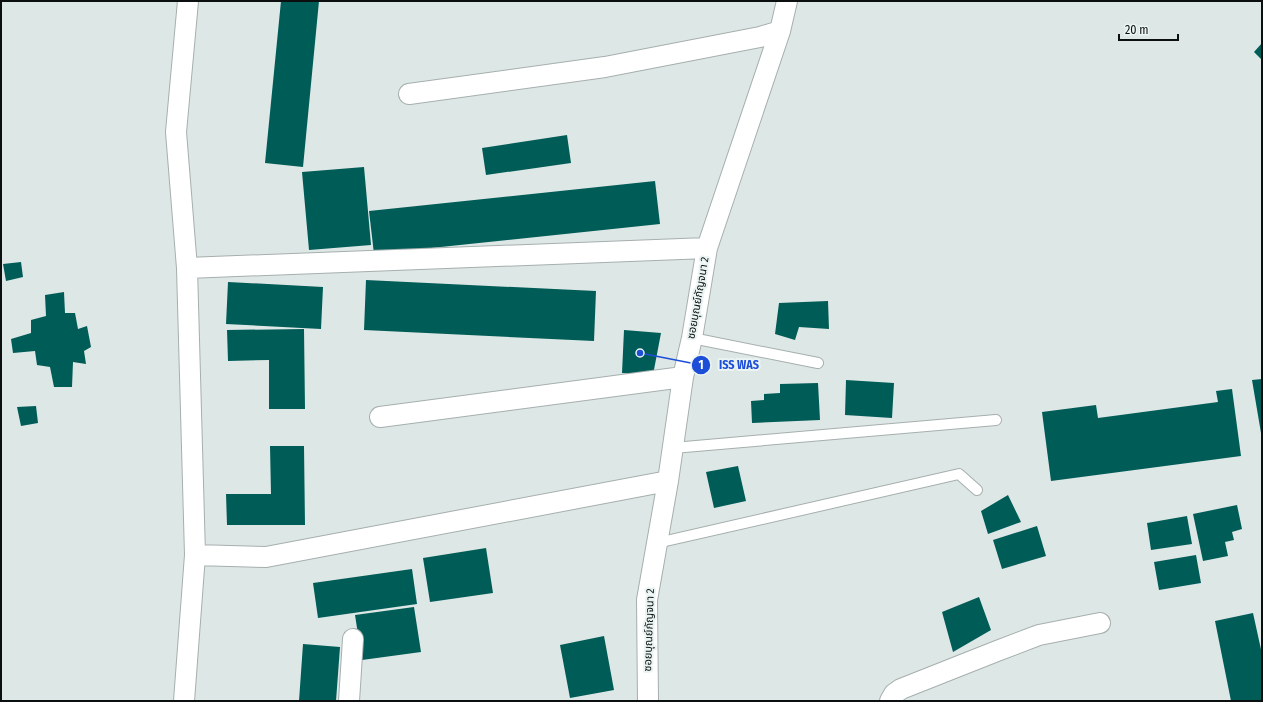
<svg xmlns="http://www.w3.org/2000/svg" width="1263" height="702" font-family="'Fira Sans Condensed','Noto Sans Thai',sans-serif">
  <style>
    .building { fill: #005c57 }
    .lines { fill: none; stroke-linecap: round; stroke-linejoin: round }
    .service-casing { stroke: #a6afae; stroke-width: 12 }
    .minor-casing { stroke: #a6afae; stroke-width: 22 }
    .service { stroke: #fff; stroke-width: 10 }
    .minor { stroke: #fff; stroke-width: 20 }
    .labels { text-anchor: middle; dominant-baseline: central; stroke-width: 4; stroke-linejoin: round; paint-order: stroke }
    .street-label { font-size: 11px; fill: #0c0f0f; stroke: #eaf4f3 }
    .leader { fill: none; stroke: #1d4ed8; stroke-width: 1.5 }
    .callout-dot { fill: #1d4ed8; stroke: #eaf4f3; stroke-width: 1.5 }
    .mark-label { font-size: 12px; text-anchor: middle; font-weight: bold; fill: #fff }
    .callout-label { font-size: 12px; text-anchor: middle; font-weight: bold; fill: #1d4ed8; stroke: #eaf4f3; stroke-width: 4; stroke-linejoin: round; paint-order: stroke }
  </style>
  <rect width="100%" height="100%" fill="#dde7e6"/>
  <path class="building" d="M 281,1 L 319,1 L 303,167 L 265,163 Z
    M 1262,43 L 1262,60 L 1254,52 Z
    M 567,135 L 571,163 L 486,175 L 482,148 Z
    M 364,167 L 371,245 L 309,250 L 302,172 Z
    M 655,181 L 660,224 L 374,254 L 369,211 Z
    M 21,262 L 23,277 L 6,281 L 3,264 Z
    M 366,280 L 596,291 L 594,341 L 364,330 Z
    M 228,282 L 323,287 L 321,329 L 226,324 Z
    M 64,292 L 65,313 L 75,313 L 78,329 L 87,326 L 91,347 L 84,351 L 86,364 L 73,362 L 72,387 L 54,387 L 50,367 L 37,365 L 35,351 L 13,353 L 11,339 L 31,333 L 31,320 L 46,316 L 45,295 Z
    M 828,301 L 829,329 L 799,327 L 795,340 L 775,334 L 779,303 Z
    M 304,329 L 305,409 L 269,409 L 269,360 L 228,361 L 227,330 Z
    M 624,330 L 661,333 L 653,375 L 622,373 Z
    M 1262,379 L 1262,433 L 1261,433 L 1252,380 Z
    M 846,380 L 894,383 L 892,418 L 845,415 Z
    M 818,383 L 820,420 L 752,423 L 751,401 L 764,400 L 764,394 L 780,393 L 780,384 Z
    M 1232,389 L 1241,456 L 1051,481 L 1042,412 L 1096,405 L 1098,418 L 1218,402 L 1216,391 Z
    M 36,406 L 38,423 L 21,426 L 17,407 Z
    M 270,446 L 304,446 L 305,525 L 227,525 L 226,494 L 271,494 Z
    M 738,466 L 746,501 L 714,508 L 706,472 Z
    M 1008,495 L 1021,522 L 988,534 L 981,511 Z
    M 1237,505 L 1242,529 L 1232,532 L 1234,540 L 1225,542 L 1228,556 L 1203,561 L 1193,514 Z
    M 1187,516 L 1192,544 L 1151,550 L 1147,523 Z
    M 1037,526 L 1046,556 L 1002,569 L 993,540 Z
    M 486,548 L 493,593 L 430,602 L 423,558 Z
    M 1196,555 L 1201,583 L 1159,590 L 1154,562 Z
    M 412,569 L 417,604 L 318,618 L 313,583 Z
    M 979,597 L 991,630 L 953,652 L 942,612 Z
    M 414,607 L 421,652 L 362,660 L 355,615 Z
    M 1253,613 L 1262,654 L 1262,701 L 1231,701 L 1215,621 Z
    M 604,636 L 614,690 L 570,698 L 560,645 Z
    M 303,644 L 340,647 L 336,701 L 299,701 Z"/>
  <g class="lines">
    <g class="service-casing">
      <path id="service" d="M 692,338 L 818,363
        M 673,448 L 996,420
        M 657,543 L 959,474 L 977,490"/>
    </g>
    <g class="minor-casing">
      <path id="minor" d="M 409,94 L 605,67 L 760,37 L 780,31
        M 187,268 L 707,248
        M 380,417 L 683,377
        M 195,555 L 266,557 L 668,481
        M 184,701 L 195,555 L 187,268 L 176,132 L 188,1
        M 349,701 L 353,639
        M 648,701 L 647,600 L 668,481 L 683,377 L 692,338 L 707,248 L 780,31 L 787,1
        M 890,701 L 894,694 L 901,689 L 997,651 L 1039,635 L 1100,623"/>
    </g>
    <use href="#service" class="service"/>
    <use href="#minor" class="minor"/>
  </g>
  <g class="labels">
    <g class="street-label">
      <text transform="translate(698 298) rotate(-80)">ซอยบุณย์กัญจนา 2</text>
      <text transform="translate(649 630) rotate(-88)">ซอยบุณย์กัญจนา 2</text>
    </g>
  </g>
  <path class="leader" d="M640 353L701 365"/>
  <g class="callout-dot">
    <circle cx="640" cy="353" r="4"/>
    <circle cx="701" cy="365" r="10"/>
  </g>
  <g class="mark-label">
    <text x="701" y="369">1</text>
  </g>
  <g class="callout-label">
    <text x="739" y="369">ISS WAS</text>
  </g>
  <rect width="1263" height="702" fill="none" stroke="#0c0f0f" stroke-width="4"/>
  <path d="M1119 34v6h59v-6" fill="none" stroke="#0c0f0f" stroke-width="2"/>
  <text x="1125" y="34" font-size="12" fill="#0c0f0f" stroke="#eaf4f3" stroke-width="3" paint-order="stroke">20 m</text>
</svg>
